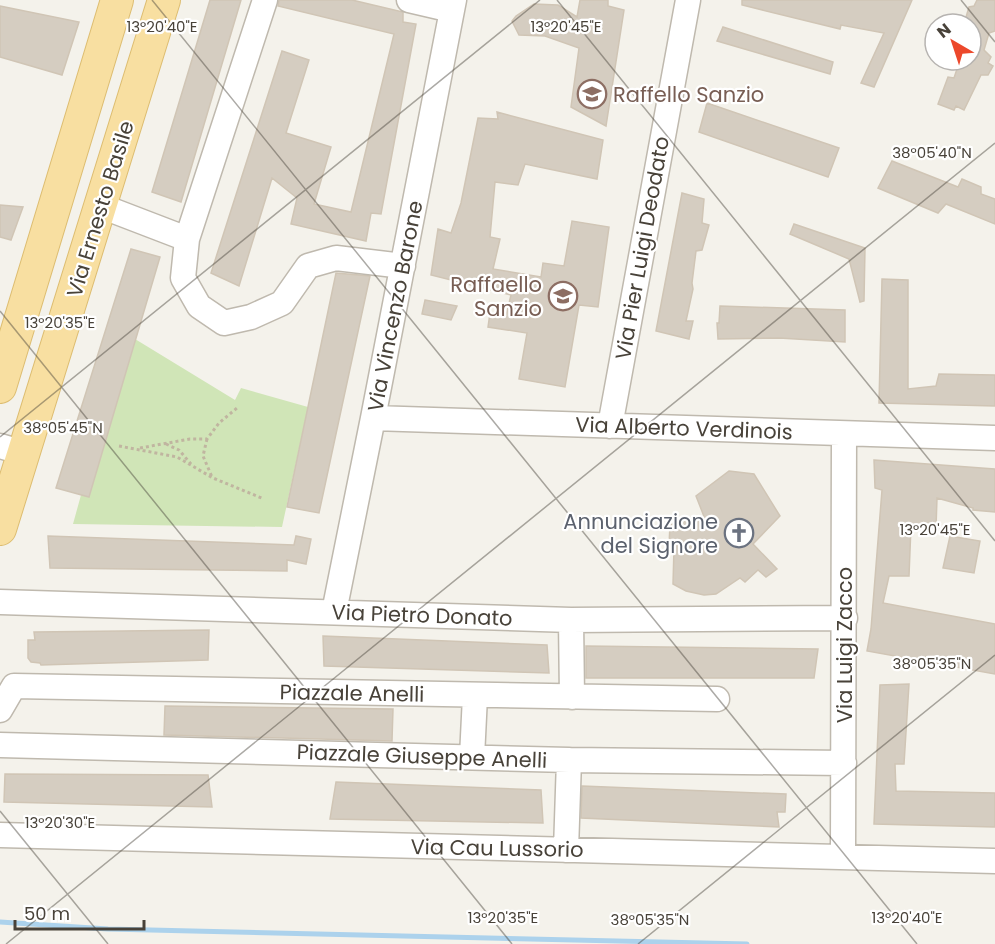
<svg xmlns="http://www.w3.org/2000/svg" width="995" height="944" font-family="Poppins,sans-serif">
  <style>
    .green { fill: #d0e5b7 }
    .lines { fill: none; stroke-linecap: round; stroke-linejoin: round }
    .stream { stroke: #acd2ec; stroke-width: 5 }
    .building { fill: #d5cdc1; stroke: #d0c5b5; stroke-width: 1.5 }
    .minor-casing { stroke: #bfb9ae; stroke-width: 27 }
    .major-casing { stroke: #ddbd71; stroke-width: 34 }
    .path { stroke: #c0b5a0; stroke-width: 3; stroke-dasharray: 3 3; stroke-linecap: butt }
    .minor { stroke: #fff; stroke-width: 24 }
    .major { stroke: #f8dfa1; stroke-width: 32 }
    .ticks { fill: none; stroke: #484239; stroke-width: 1.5; stroke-opacity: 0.45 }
    .labels { text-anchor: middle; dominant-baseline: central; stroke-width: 4.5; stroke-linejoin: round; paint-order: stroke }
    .education-label { font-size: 21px; fill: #785e54; stroke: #fff; text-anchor: start }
    .street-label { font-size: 21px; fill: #484239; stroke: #fff }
    .worship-label { font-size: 21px; fill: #5b616d; stroke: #fff; text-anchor: end }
    .ticks-label { font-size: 15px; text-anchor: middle; fill: #484239; stroke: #fff; stroke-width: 4.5; stroke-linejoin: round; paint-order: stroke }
  </style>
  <rect width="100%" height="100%" fill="#f4f2eb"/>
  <path class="green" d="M 135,339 L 235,400 L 241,388 L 308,407 L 282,527 L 73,524 L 81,495 L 89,497 Z"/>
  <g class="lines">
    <path class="stream" d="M 0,922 L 108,929 L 747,944"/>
  </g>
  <path class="building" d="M 210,0 L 241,0 L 181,202 L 152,192 Z
    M 279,0 L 352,0 L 403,12 L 403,22 L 416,24 L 381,214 L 371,213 L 366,241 L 291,224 L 297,198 L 272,178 L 239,286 L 211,273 L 282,51 L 309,60 L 286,133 L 331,147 L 314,204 L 351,212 L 394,34 L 278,6 Z
    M 580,0 L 608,0 L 608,6 L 624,10 L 606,126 L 571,107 L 579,48 L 545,36 L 519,35 L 512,21 L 516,16 L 534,4 L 558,5 L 577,17 Z
    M 742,0 L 912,0 L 874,87 L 861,83 L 884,33 L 841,25 L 840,29 L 742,5 Z
    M 977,0 L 995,0 L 995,31 L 989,33 L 984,50 L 991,57 L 988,63 L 993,66 L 988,75 L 981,75 L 964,110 L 956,106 L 954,110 L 938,104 L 948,77 L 954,78 L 960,60 L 971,60 L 971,24 L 964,24 L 969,7 L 974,6 Z
    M 0,6 L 79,22 L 62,75 L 0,57 Z
    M 723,27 L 833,62 L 830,74 L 717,41 Z
    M 707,103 L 839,148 L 828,177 L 699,132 Z
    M 497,112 L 603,140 L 597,179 L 525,164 L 518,185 L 495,182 L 490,237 L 500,239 L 493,269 L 541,277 L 543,263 L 564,266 L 572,221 L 609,227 L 598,307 L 579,305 L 565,387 L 519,379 L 527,333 L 488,327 L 490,313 L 506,316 L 511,295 L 431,275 L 438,229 L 451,233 L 461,203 L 478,118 L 498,119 Z
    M 892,161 L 958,187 L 962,179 L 981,187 L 981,194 L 995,199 L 995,224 L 946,204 L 938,213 L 878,188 Z
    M 682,193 L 704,199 L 702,223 L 709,225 L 702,250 L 696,251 L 692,283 L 693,289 L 686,321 L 693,321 L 689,339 L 656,331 Z
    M 0,205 L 23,207 L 11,240 L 0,237 Z
    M 794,224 L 865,248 L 864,301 L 860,302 L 849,259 L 790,234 Z
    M 131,249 L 160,257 L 89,497 L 56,488 Z
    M 336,273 L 370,276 L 319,513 L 287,507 Z
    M 882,279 L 908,280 L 908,389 L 936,386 L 939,374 L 995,375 L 995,406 L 879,403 Z
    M 425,300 L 457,306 L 451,320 L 422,314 Z
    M 720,306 L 845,310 L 845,342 L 779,338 L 718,339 L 717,323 L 719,323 Z
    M 874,460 L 995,469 L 995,512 L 973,510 L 973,508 L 937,498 L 936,528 L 911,526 L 909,576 L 889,576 L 883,603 L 995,624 L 995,674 L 867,651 L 871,629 L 882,490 L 875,488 Z
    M 729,471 L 754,474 L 780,516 L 753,544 L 777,569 L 766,577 L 758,570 L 745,582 L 740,578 L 716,594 L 704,595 L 686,591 L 673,584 L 674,548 L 669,545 L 670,525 L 678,522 L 705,519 L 696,496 Z
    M 48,536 L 294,545 L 296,536 L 311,539 L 306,564 L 287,560 L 287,571 L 50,568 Z
    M 950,536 L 980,541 L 974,573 L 943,568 Z
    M 209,630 L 208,660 L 41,665 L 40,663 L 31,662 L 28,658 L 28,640 L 35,640 L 34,632 Z
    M 323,636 L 547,645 L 549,673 L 324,666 Z
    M 586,646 L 818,649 L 814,678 L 586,678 Z
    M 909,684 L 904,764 L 895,764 L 896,791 L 995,793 L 995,827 L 874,824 L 880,685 Z
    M 165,706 L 393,709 L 392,741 L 164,735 Z
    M 5,774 L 208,775 L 212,807 L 4,802 Z
    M 336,782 L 541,790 L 543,823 L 330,819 Z
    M 582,786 L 786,794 L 785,812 L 777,812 L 779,827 L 581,818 Z"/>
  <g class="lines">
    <g class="minor-casing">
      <path id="minor" d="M 409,0 L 452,10
        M 101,206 L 187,239 L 183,278 L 199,306 L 224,323 L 251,317 L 282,303 L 308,266 L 336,258 L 403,266
        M 187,239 L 265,0
        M 373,418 L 995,438
        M 610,426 L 688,0
        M 0,446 L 24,453
        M 0,602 L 571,620 L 845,618
        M 334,612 L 373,418 L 454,0
        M 571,620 L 572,697
        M 0,710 L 14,686 L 717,699
        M 0,745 L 569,760 L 844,763
        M 472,757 L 475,696
        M 0,835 L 995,861
        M 566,850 L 569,760
        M 843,856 L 844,434"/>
    </g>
    <g class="major-casing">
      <path id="major" d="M 0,387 L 117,0
        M 0,529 L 164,0"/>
    </g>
    <path class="path" d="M 207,439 L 203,456 L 212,477
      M 166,444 L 179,450 L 191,464
      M 119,446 L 177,457 L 213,478 L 264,499
      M 140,448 L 190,439 L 207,439 L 219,423 L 237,408"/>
    <use href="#minor" class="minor"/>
    <use href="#major" class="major"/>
  </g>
  <path class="ticks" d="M 152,0 L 917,944M 557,0 L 995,541M 961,0 L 995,42M 0,311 L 512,944M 0,437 L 540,0M 0,811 L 108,944M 6,944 L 995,143M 638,944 L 995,655"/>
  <defs>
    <g id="school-ring" transform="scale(1.5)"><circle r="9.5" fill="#fff" stroke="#8d6e63" stroke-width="1.5"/><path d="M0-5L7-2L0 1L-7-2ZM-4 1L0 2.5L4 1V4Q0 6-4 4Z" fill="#8d6e63"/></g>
    <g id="church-ring" transform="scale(1.5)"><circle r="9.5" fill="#fff" stroke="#6b7280" stroke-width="1.5"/><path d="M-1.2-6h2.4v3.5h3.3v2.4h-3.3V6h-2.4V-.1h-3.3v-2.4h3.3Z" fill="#6b7280"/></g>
  </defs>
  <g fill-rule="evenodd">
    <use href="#school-ring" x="592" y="94"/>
    <use href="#school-ring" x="563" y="296"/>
    <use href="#church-ring" x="739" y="533"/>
  </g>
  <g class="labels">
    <g class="education-label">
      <text x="613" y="94">Raffello Sanzio</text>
      <text x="542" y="284" text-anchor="end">Raffaello<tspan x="542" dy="24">Sanzio</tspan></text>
    </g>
    <g class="street-label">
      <text transform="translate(100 209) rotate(-73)">Via Ernesto Basile</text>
      <text transform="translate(642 248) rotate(-80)">Via Pier Luigi Deodato</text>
      <text transform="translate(395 306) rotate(-79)">Via Vincenzo Barone</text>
      <text transform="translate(684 428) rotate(2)">Via Alberto Verdinois</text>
      <text transform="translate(422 615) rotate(2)">Via Pietro Donato</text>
      <text transform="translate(844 645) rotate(-90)">Via Luigi Zacco</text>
      <text transform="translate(352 693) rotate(1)">Piazzale Anelli</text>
      <text transform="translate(422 756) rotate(2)">Piazzale Giuseppe Anelli</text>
      <text transform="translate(497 848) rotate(1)">Via Cau Lussorio</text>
    </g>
    <g class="worship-label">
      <text x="718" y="521">Annunciazione<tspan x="718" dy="24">del Signore</tspan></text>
    </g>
  </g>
  <g class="ticks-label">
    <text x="162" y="32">13°20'40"E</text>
    <text x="566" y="32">13°20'45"E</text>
    <text x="932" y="158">38°05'40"N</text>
    <text x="60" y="328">13°20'35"E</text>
    <text x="63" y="433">38°05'45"N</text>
    <text x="935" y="535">13°20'45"E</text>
    <text x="932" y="669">38°05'35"N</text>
    <text x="60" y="828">13°20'30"E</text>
    <text x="503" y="923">13°20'35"E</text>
    <text x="907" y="923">13°20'40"E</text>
    <text x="650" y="925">38°05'35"N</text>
  </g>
  <g transform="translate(953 42) rotate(321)"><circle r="28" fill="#ffffff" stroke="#b6b3b0" stroke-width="1.5"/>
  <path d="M0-4.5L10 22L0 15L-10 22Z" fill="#ec482b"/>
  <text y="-9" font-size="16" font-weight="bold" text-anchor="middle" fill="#484239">N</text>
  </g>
  <path d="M15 920v9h129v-9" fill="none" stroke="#484239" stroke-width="3"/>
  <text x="24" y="920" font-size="18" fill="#484239" stroke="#ffffff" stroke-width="4.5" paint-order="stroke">50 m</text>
</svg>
